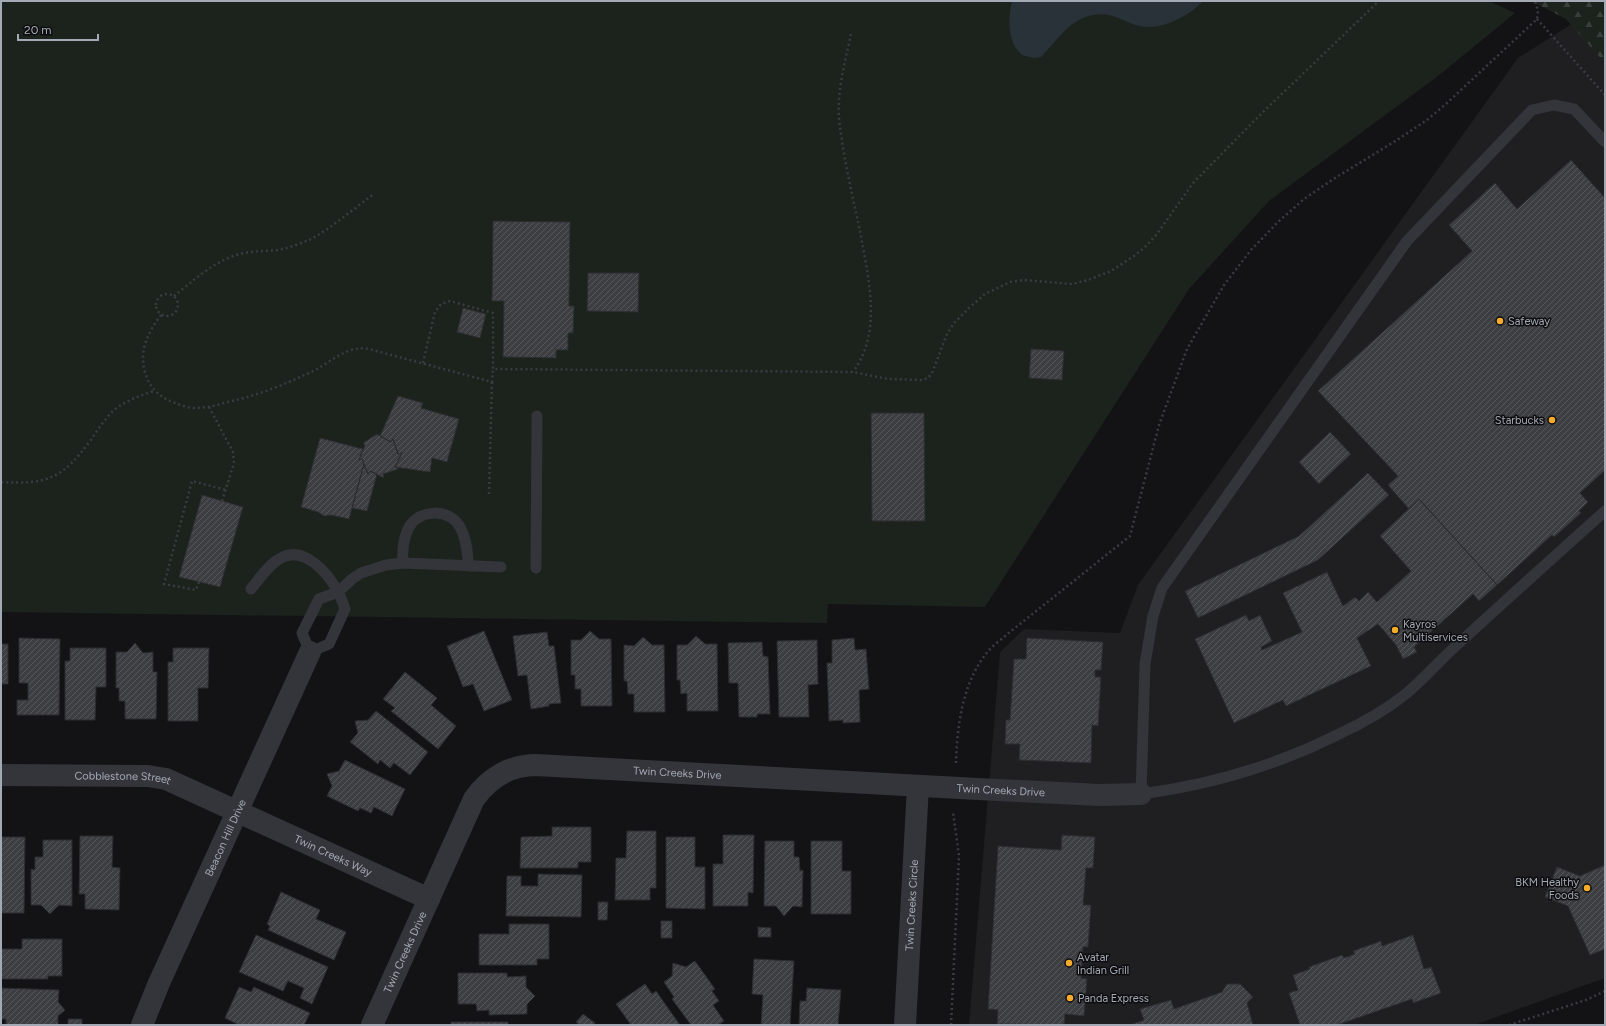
<svg xmlns="http://www.w3.org/2000/svg" width="1606" height="1026" font-family="Figtree,sans-serif">
  <style>
    .built { fill: #1f1f22 }
    .green { fill: #1b231c }
    .forest { fill: url(#forest-firs) }
    .water { fill: #293239 }
    .building { fill: url(#building-hatch); stroke: #2d2d31 }
    .lines { fill: none; stroke-linecap: round; stroke-linejoin: round }
    .path { stroke: #3a3c41; stroke-width: 2.5; stroke-dasharray: 2 3; stroke-linecap: butt }
    .service { stroke: #34353a; stroke-width: 11 }
    .minor { stroke: #34353a; stroke-width: 22 }
    .poi-dot { fill: #f5ac2b; stroke: #0e0e10; stroke-width: 1.5 }
    .labels { text-anchor: middle; dominant-baseline: central; stroke-width: 3; stroke-linejoin: round; paint-order: stroke }
    .poi-label { font-size: 11px; fill: #a4aab5; stroke: #0e0e10; text-anchor: start }
    .street-label { font-size: 11px; fill: #a4aab5; stroke: #0e0e10 }
  </style>
  <defs>
    <pattern id="forest-firs" width="22" height="20" patternUnits="userSpaceOnUse"><rect width="22" height="20" fill="#1b231c"/><path d="M5 1l3.5 6h-7zM16 11l3.5 6h-7z" fill="#39403b"/></pattern>
    <pattern id="building-hatch" width="6" height="6" patternUnits="userSpaceOnUse"><rect width="6" height="6" fill="#3d3e42"/><path d="M-1 1l2-2M0 6l6-6M5 7l2-2" fill="none" stroke="#56575b"/></pattern>
  </defs>
  <rect width="100%" height="100%" fill="#131315"/>
  <path class="built" d="M 1605,3 L 1605,978 L 1474,1025 L 969,1025 L 1000,652 L 1024,629 L 1120,633 L 1138,585 L 1518,58 Z"/>
  <path class="green" d="M 1,1 L 1489,1 L 1515,13 L 1438,76 L 1269,201 L 1189,289 L 985,607 L 828,604 L 827,623 L 1,612 Z"/>
  <path class="forest" d="M 1531,1 L 1605,1 L 1605,63 L 1566,19 Z"/>
  <path class="water" d="M 1012,1 L 1203,1 C 1189,16 1161,31 1140,26 C 1122,22 1113,11 1093,15 C 1068,20 1057,41 1041,57 L 1034,58 L 1022,55 C 1007,43 1008,18 1012,1 Z"/>
  <path class="building" d="M 1571,160 L 1605,198 L 1605,470 L 1580,493 L 1588,502 L 1579,511 L 1581,513 L 1554,537 L 1552,535 L 1497,585 L 1419,499 L 1409,509 L 1388,485 L 1398,476 L 1318,391 L 1472,251 L 1449,225 L 1495,183 L 1517,209 Z
    M 493,221 L 570,222 L 569,306 L 574,306 L 573,333 L 568,333 L 568,350 L 556,350 L 556,358 L 503,357 L 504,301 L 492,301 Z
    M 588,273 L 639,273 L 638,312 L 587,311 Z
    M 463,308 L 486,314 L 480,338 L 457,332 Z
    M 1031,349 L 1064,351 L 1062,380 L 1029,378 Z
    M 398,396 L 423,403 L 421,408 L 459,419 L 447,462 L 432,458 L 430,472 L 395,467 L 402,453 L 398,454 L 393,439 L 391,442 L 380,436 Z
    M 871,413 L 924,413 L 925,521 L 872,521 Z
    M 1330,432 L 1351,454 L 1319,484 L 1299,462 Z
    M 377,434 L 391,442 L 393,439 L 398,454 L 402,453 L 395,467 L 398,469 L 383,474 L 384,478 L 370,471 L 368,474 L 362,459 L 359,460 L 365,445 L 363,443 Z
    M 320,438 L 363,449 L 359,460 L 362,459 L 364,464 L 349,519 L 331,515 L 324,516 L 318,512 L 301,507 Z
    M 364,464 L 368,474 L 370,471 L 377,474 L 367,511 L 352,508 Z
    M 1368,473 L 1389,495 L 1318,560 L 1198,618 L 1185,591 L 1299,536 Z
    M 202,495 L 243,507 L 220,587 L 179,577 Z
    M 1419,499 L 1497,585 L 1479,601 L 1473,594 L 1414,647 L 1417,652 L 1403,659 L 1396,645 L 1378,624 L 1357,638 L 1371,666 L 1286,706 L 1283,700 L 1234,723 L 1195,639 L 1246,615 L 1249,621 L 1260,615 L 1272,641 L 1261,647 L 1262,650 L 1302,632 L 1283,593 L 1327,572 L 1343,606 L 1355,597 L 1359,601 L 1368,592 L 1377,602 L 1411,571 L 1380,536 Z
    M 484,631 L 512,700 L 484,711 L 473,684 L 463,687 L 447,646 Z
    M 590,631 L 599,639 L 611,639 L 612,706 L 581,706 L 581,689 L 575,689 L 575,675 L 571,675 L 571,640 L 581,640 Z
    M 547,632 L 549,646 L 554,646 L 561,703 L 549,704 L 549,706 L 531,709 L 527,675 L 518,676 L 513,636 Z
    M 696,636 L 705,644 L 717,644 L 718,711 L 687,711 L 687,693 L 681,694 L 680,680 L 677,680 L 677,645 L 687,645 Z
    M 643,637 L 652,645 L 664,645 L 665,712 L 634,712 L 634,694 L 628,694 L 627,681 L 624,681 L 624,645 L 634,646 Z
    M 19,638 L 60,639 L 59,715 L 17,715 L 17,700 L 28,700 L 28,683 L 19,683 Z
    M 854,638 L 855,650 L 866,649 L 869,689 L 859,690 L 860,722 L 843,723 L 843,720 L 829,721 L 827,663 L 832,663 L 832,640 Z
    M 1027,638 L 1103,642 L 1101,670 L 1095,670 L 1095,677 L 1101,677 L 1098,726 L 1092,725 L 1091,763 L 1019,760 L 1020,744 L 1005,744 L 1006,720 L 1010,720 L 1014,659 L 1026,659 Z
    M 817,640 L 818,684 L 808,685 L 809,717 L 779,717 L 777,641 Z
    M 762,642 L 763,656 L 768,657 L 770,714 L 757,714 L 757,717 L 739,717 L 738,683 L 729,683 L 728,643 Z
    M 135,643 L 143,653 L 153,652 L 153,672 L 157,672 L 156,719 L 125,719 L 125,701 L 119,701 L 119,688 L 116,688 L 116,652 L 127,652 Z
    M 1,644 L 8,644 L 8,684 L 1,684 Z
    M 70,648 L 106,648 L 106,687 L 96,687 L 95,720 L 65,720 L 65,661 L 70,661 Z
    M 173,648 L 209,648 L 208,688 L 198,688 L 198,721 L 168,721 L 168,662 L 173,662 Z
    M 405,672 L 437,698 L 431,705 L 456,726 L 438,749 L 391,711 L 395,708 L 383,699 Z
    M 376,711 L 428,752 L 410,775 L 394,763 L 390,768 L 380,760 L 378,764 L 350,742 L 358,733 L 355,721 L 368,720 Z
    M 345,760 L 405,789 L 392,816 L 374,807 L 371,813 L 360,808 L 358,811 L 327,796 L 332,786 L 327,774 L 339,771 Z
    M 552,827 L 591,827 L 591,862 L 578,862 L 578,868 L 520,868 L 521,837 L 552,836 Z
    M 627,831 L 656,831 L 656,888 L 650,888 L 650,900 L 615,900 L 616,858 L 626,858 Z
    M 723,835 L 754,835 L 753,893 L 748,892 L 748,906 L 713,906 L 713,864 L 723,864 Z
    M 1062,835 L 1095,837 L 1093,868 L 1086,868 L 1083,905 L 1091,905 L 1088,947 L 1083,947 L 1081,978 L 1087,979 L 1084,1016 L 1065,1014 L 1064,1025 L 997,1024 L 998,1010 L 988,1009 L 998,846 L 1061,850 Z
    M 80,836 L 113,836 L 112,867 L 120,868 L 119,910 L 85,909 L 85,894 L 79,894 Z
    M 1,837 L 25,837 L 24,913 L 1,913 Z
    M 666,837 L 695,837 L 695,867 L 705,867 L 705,909 L 666,908 Z
    M 43,840 L 72,840 L 72,906 L 59,905 L 50,914 L 41,905 L 31,905 L 31,869 L 35,870 L 35,857 L 43,857 Z
    M 765,841 L 794,841 L 794,857 L 799,857 L 800,871 L 803,870 L 802,907 L 793,906 L 784,916 L 776,906 L 764,906 Z
    M 811,841 L 842,841 L 842,871 L 851,871 L 851,914 L 811,914 Z
    M 1605,865 L 1605,949 L 1590,955 L 1568,906 L 1545,897 L 1557,867 L 1580,876 Z
    M 538,874 L 582,875 L 581,917 L 506,916 L 507,876 L 521,876 L 521,886 L 538,886 Z
    M 281,892 L 320,910 L 316,919 L 346,932 L 334,960 L 268,930 L 270,926 L 267,924 Z
    M 598,902 L 608,902 L 607,920 L 598,920 Z
    M 661,921 L 672,921 L 672,938 L 661,938 Z
    M 509,924 L 549,924 L 549,959 L 537,959 L 537,965 L 479,965 L 479,934 L 509,934 Z
    M 758,927 L 771,928 L 771,937 L 758,937 Z
    M 256,935 L 328,967 L 312,1004 L 300,998 L 304,988 L 288,981 L 283,991 L 239,972 Z
    M 1413,935 L 1424,969 L 1431,967 L 1441,993 L 1413,1003 L 1412,999 L 1337,1025 L 1300,1025 L 1289,993 L 1298,990 L 1293,975 L 1310,969 L 1309,967 L 1342,955 L 1344,958 L 1355,954 L 1353,951 L 1381,941 L 1382,946 Z
    M 22,939 L 62,939 L 62,976 L 48,976 L 48,979 L 1,979 L 1,949 L 22,949 Z
    M 754,959 L 794,961 L 790,1025 L 761,1025 L 763,995 L 752,994 Z
    M 695,961 L 715,989 L 712,991 L 719,1001 L 713,1005 L 724,1021 L 718,1025 L 691,1025 L 672,999 L 674,997 L 664,982 L 672,976 L 673,963 L 686,967 Z
    M 458,973 L 507,973 L 507,977 L 526,976 L 526,987 L 535,996 L 527,1004 L 527,1014 L 489,1015 L 489,1010 L 477,1011 L 476,1004 L 458,1004 Z
    M 645,984 L 652,994 L 656,991 L 680,1025 L 631,1025 L 616,1004 Z
    M 1227,984 L 1240,984 L 1253,997 L 1247,1003 L 1253,1025 L 1130,1025 L 1144,1020 L 1140,1009 L 1171,1000 L 1174,1009 L 1222,992 Z
    M 239,987 L 251,992 L 254,987 L 310,1013 L 304,1025 L 239,1025 L 225,1018 Z
    M 1,988 L 59,990 L 58,1002 L 65,1010 L 58,1016 L 58,1025 L 6,1025 L 6,1019 L 1,1019 Z
    M 807,988 L 841,990 L 838,1025 L 799,1025 L 800,1001 L 806,1001 Z
    M 583,1014 L 595,1023 L 593,1025 L 580,1025 L 576,1022 Z
    M 68,1019 L 82,1019 L 82,1025 L 68,1025 Z
    M 451,1022 L 508,1022 L 508,1025 L 451,1025 Z"/>
  <g class="lines">
    <path class="path" d="M 1537,19 L 1605,95
      M 851,34 C 845,62 837,90 839,118 C 843,156 852,194 860,231 C 868,277 883,331 853,372
      M156 305a11 11 0 1 1 22 0a11 11 0 1 1-22 0Z
      M 174,296 C 193,281 215,260 240,254 C 254,250 269,252 283,249 C 292,247 301,243 309,240 C 331,229 354,208 374,194
      M 161,315 C 149,331 140,348 144,368 C 147,385 158,397 175,403 C 181,405 188,408 195,408 C 207,408 217,405 228,402 C 259,395 289,383 317,369 C 333,360 349,345 369,349 L 492,382 L 493,369
      M 423,363 L 435,312 L 441,304 L 450,301 L 493,313 L 493,369 L 853,372 L 888,379 L 922,380 L 928,378 L 932,373 L 947,334 L 954,323 L 969,308 L 985,294 L 1010,282 L 1024,280 L 1072,284 L 1088,280 L 1111,271 L 1134,256 L 1146,246 L 1157,234 L 1193,183 L 1263,112 L 1379,1
      M 209,407 L 233,452 L 234,463 L 222,501
      M 1,482 C 47,485 63,478 90,441 C 97,431 104,420 113,411 C 124,401 139,396 154,391
      M 489,494 L 492,382
      M 199,582 L 196,590 L 164,584 L 192,481 L 226,490
      M 956,763 C 957,725 963,678 991,648 C 995,644 1001,640 1005,636 L 1130,536 L 1159,425 L 1187,349 L 1224,285 L 1251,250 L 1278,222 L 1304,199 L 1335,178 L 1397,140 L 1427,120 L 1447,103 L 1537,19 L 1538,11 L 1535,1
      M 951,1025 L 959,856 L 953,812
      M 1509,1025 L 1586,1000 L 1605,991"/>
    <path class="service" d="M 1605,142 L 1574,109 L 1554,105 L 1532,110 L 1407,241 L 1162,588 L 1153,616 L 1145,664 L 1141,794 C 1210,785 1275,766 1337,735 C 1361,724 1386,710 1407,693 C 1425,678 1440,660 1457,645 C 1506,600 1556,555 1605,511
      M 403,563 C 402,551 403,539 409,527 C 420,509 449,508 460,527 C 467,539 467,553 469,566
      M 536,568 L 537,416
      M 251,589 C 260,578 269,564 281,558 C 304,545 328,573 338,592 C 341,597 343,603 345,609 L 329,644 L 310,652 L 302,633 L 319,599 L 338,592 L 352,579 L 361,573 L 386,565 L 403,563 L 501,567"/>
    <g class="minor">
      <path id="s1" d="M 1,775 L 148,776 L 166,779 L 429,899"/>
      <path id="s2" d="M 142,1025 L 159,983 L 310,652"/>
      <path id="s3" d="M 372,1025 L 474,799 C 489,778 510,765 536,765 L 978,789 L 1100,795 L 1141,794"/>
      <path id="s4" d="M 905,1025 L 918,786"/>
    </g>
  </g>
  <g class="poi-dot">
    <circle cx="1500" cy="321" r="4"/>
    <circle cx="1552" cy="420" r="4"/>
    <circle cx="1395" cy="630" r="4"/>
    <circle cx="1587" cy="888" r="4"/>
    <circle cx="1069" cy="963" r="4"/>
    <circle cx="1070" cy="998" r="4"/>
  </g>
  <g class="labels">
    <g class="poi-label">
      <text x="1508" y="321">Safeway</text>
      <text x="1544" y="420" text-anchor="end">Starbucks</text>
      <text x="1403" y="624">Kayros<tspan x="1403" dy="13">Multiservices</tspan></text>
      <text x="1579" y="882" text-anchor="end">BKM Healthy<tspan x="1579" dy="13">Foods</tspan></text>
      <text x="1077" y="957">Avatar<tspan x="1077" dy="13">Indian Grill</tspan></text>
      <text x="1078" y="998">Panda Express</text>
    </g>
    <g class="street-label">
      <text stroke="none"><textPath href="#s3" startOffset="463">Twin Creeks Drive</textPath></text>
      <text stroke="none"><textPath href="#s1" startOffset="122">Cobblestone Street</textPath></text>
      <text stroke="none"><textPath href="#s3" startOffset="787">Twin Creeks Drive</textPath></text>
      <text stroke="none"><textPath href="#s2" startOffset="205">Beacon Hill Drive</textPath></text>
      <text stroke="none"><textPath href="#s1" startOffset="349">Twin Creeks Way</textPath></text>
      <text stroke="none"><textPath href="#s4" startOffset="120">Twin Creeks Circle</textPath></text>
      <text stroke="none"><textPath href="#s3" startOffset="80">Twin Creeks Drive</textPath></text>
    </g>
  </g>
  <rect width="1606" height="1026" fill="none" stroke="#a4aab5" stroke-width="4"/>
  <path d="M18 34v6h80v-6" fill="none" stroke="#a4aab5" stroke-width="2"/>
  <text x="24" y="34" font-size="12" fill="#a4aab5" stroke="#0e0e10" stroke-width="3" paint-order="stroke">20 m</text>
</svg>
